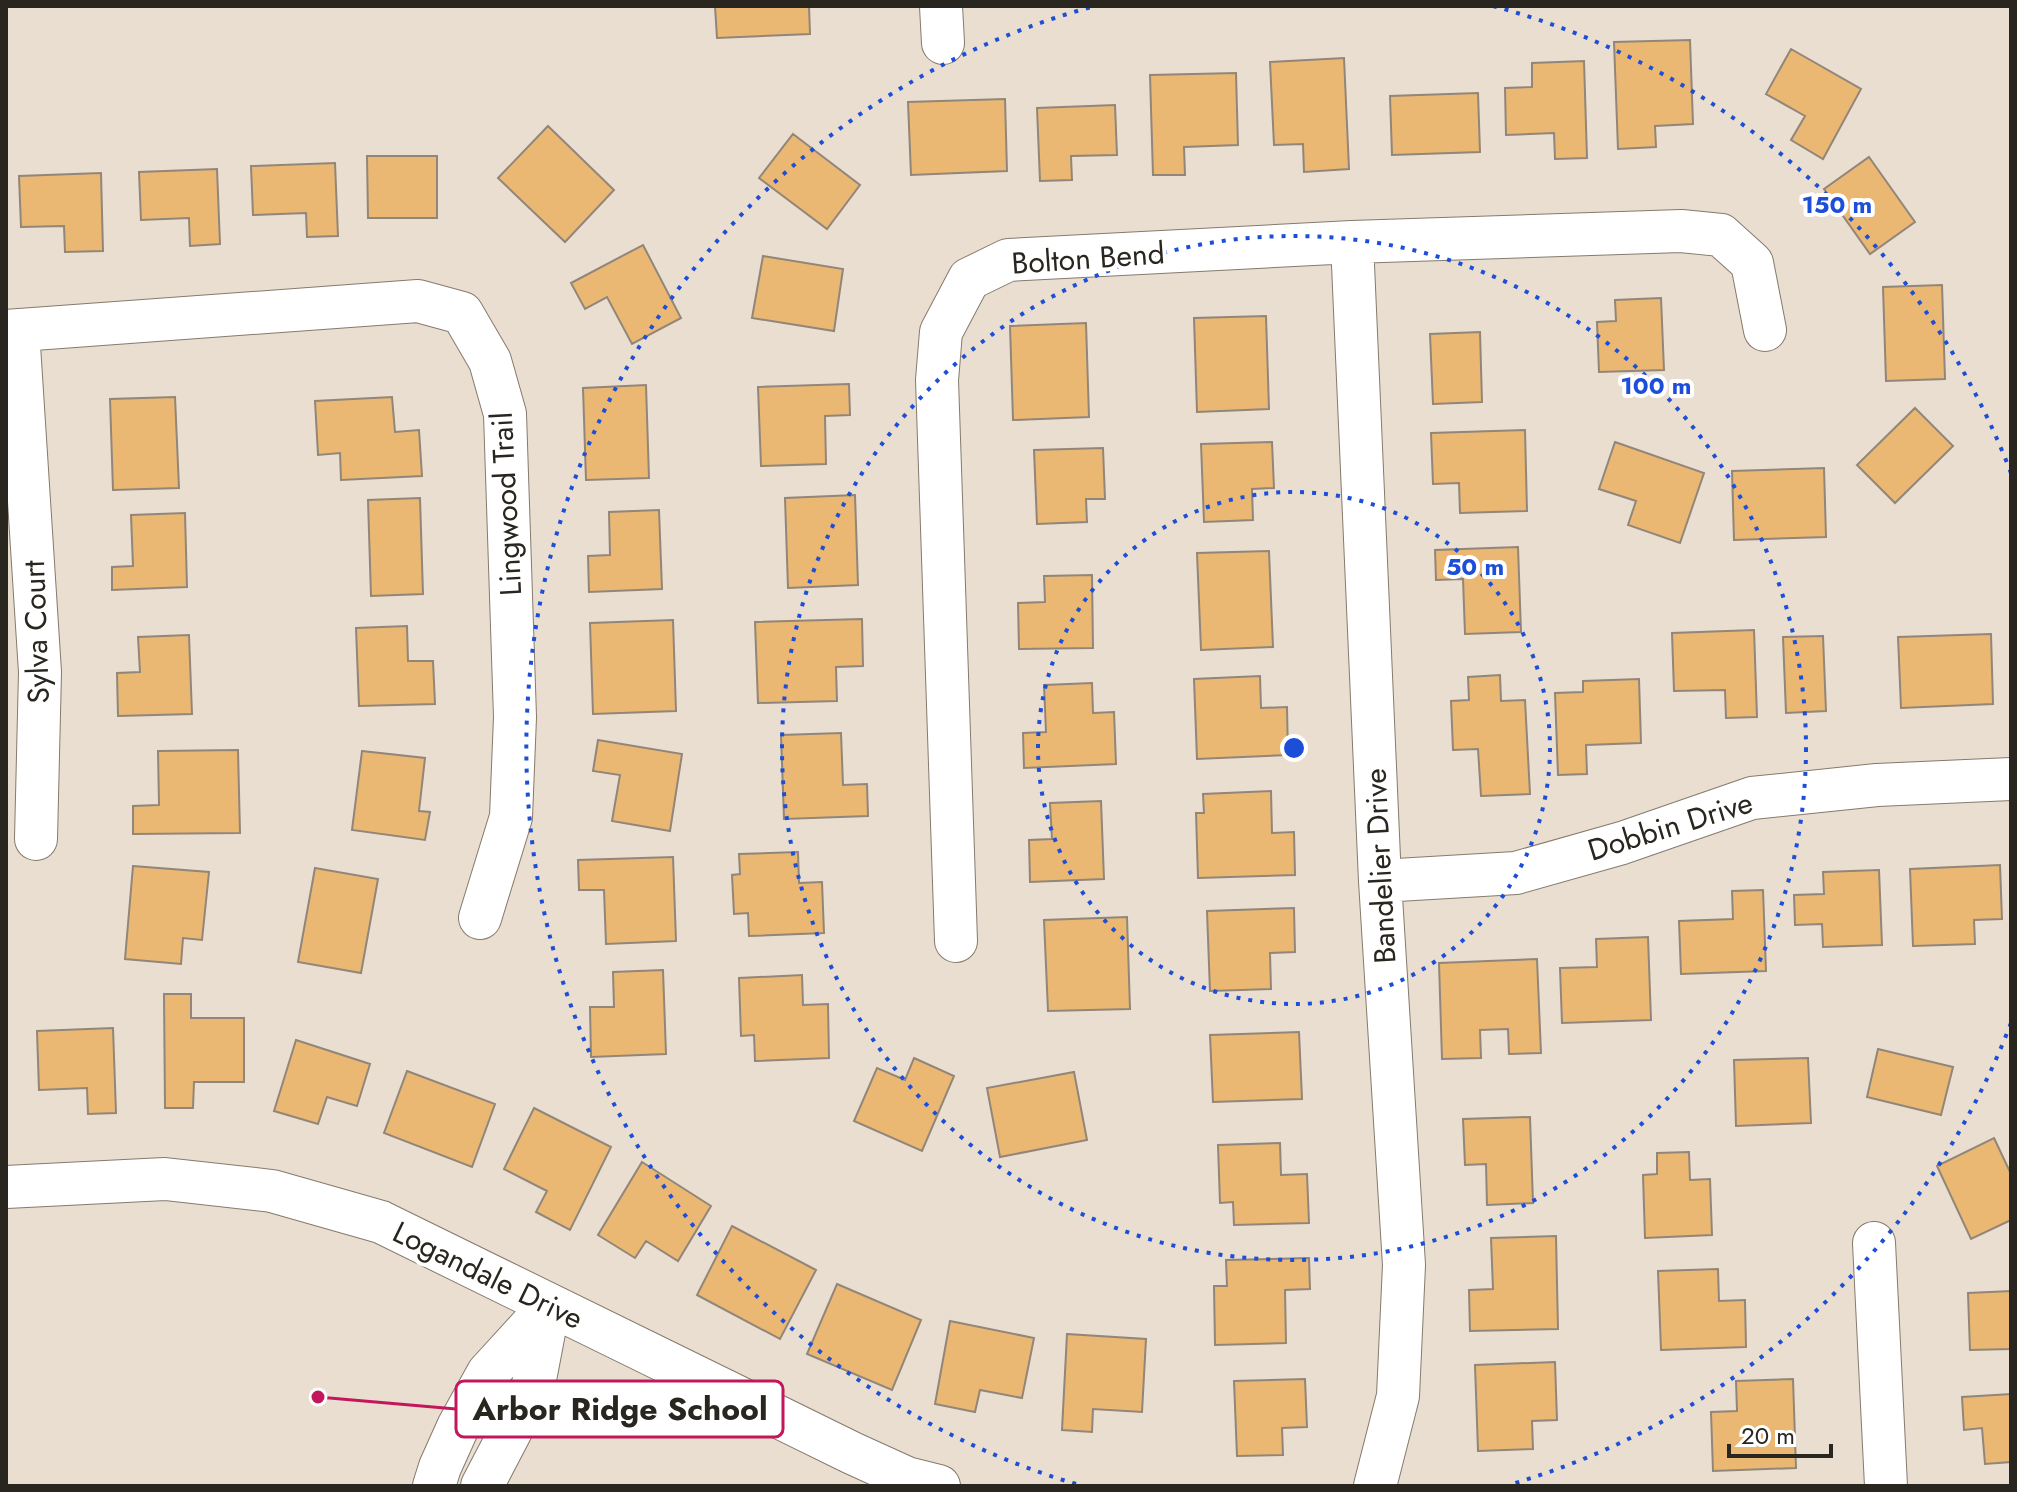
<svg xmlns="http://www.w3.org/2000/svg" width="2017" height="1492" font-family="Jost,sans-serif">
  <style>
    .building { fill: #ebb874; stroke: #918679; stroke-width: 2 }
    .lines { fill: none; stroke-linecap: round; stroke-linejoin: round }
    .minor-casing { stroke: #857a6d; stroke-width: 44 }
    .minor { stroke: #fff; stroke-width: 42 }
    .ring { fill: none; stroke: #1d4ed8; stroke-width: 4; stroke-dasharray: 4 8 }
    .labels { text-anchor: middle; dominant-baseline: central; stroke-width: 8; stroke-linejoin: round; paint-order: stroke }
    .street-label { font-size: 30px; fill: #29251f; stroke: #fff }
    .centre { fill: #1d4ed8; stroke: #fff; stroke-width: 4 }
    .ring-label { font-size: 24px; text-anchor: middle; font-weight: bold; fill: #1d4ed8; stroke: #fff; stroke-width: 8; stroke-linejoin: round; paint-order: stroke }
    .leader { fill: none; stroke: #c2185b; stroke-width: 3 }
    .callout-dot { fill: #c2185b; stroke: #fff; stroke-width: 3 }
    .callout { fill: #fff; stroke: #c2185b; stroke-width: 3 }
    .callout-label { font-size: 32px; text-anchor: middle; font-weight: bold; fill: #29251f }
  </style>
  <rect width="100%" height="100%" fill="#eaded0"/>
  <path class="building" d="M 715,6 L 809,6 L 810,34 L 717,38 Z
    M 1690,40 L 1693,124 L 1655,126 L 1656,147 L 1618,149 L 1614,42 Z
    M 1791,49 L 1861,89 L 1823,159 L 1791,140 L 1805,116 L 1766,94 Z
    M 1344,58 L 1349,169 L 1304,172 L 1303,144 L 1274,145 L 1270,62 Z
    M 1584,61 L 1587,158 L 1555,159 L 1554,133 L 1506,135 L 1505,88 L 1532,87 L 1532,63 Z
    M 1236,73 L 1238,145 L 1184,147 L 1185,175 L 1153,175 L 1150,75 Z
    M 1478,93 L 1480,152 L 1392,155 L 1390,96 Z
    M 1005,99 L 1007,171 L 911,175 L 908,102 Z
    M 1115,105 L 1117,155 L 1071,156 L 1072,180 L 1040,181 L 1037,108 Z
    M 548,126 L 614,190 L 565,242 L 498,178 Z
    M 793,134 L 860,185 L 827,229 L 759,178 Z
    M 367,156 L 437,156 L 437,218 L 368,218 Z
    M 1869,157 L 1915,222 L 1870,254 L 1824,189 Z
    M 335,163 L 338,236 L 307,237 L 306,213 L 253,215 L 251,166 Z
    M 217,169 L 220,244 L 190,246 L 189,218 L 141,220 L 139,172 Z
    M 101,173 L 103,251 L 65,252 L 64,226 L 21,227 L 19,176 Z
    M 643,245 L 681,318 L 632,344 L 607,297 L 585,309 L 571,283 Z
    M 763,256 L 843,269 L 834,331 L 752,318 Z
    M 1942,285 L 1945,379 L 1886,381 L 1883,287 Z
    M 1661,298 L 1664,370 L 1599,372 L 1597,322 L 1616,321 L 1615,300 Z
    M 1266,316 L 1269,409 L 1197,412 L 1194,318 Z
    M 1086,323 L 1089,417 L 1013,420 L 1010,326 Z
    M 1480,332 L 1482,402 L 1433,404 L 1430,334 Z
    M 849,384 L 850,415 L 825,416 L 826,464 L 761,466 L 758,387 Z
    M 646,385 L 649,478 L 586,480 L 583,388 Z
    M 175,397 L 179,488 L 113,490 L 110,399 Z
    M 392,397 L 395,432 L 419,430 L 422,476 L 341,480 L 340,453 L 318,455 L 315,401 Z
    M 1915,408 L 1953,446 L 1895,503 L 1857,465 Z
    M 1525,430 L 1527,511 L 1460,513 L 1459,483 L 1433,484 L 1431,433 Z
    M 1272,442 L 1274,488 L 1252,489 L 1253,520 L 1204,522 L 1201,444 Z
    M 1615,442 L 1704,473 L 1680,543 L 1628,525 L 1636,501 L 1599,489 Z
    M 1103,448 L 1105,499 L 1086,499 L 1087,522 L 1037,524 L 1034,450 Z
    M 1824,468 L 1826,537 L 1734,540 L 1732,471 Z
    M 855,495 L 858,585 L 788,588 L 785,498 Z
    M 420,498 L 423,594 L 371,596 L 368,500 Z
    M 659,510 L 662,589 L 589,592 L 588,556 L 610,555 L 609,512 Z
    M 185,513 L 187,587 L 112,590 L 112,567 L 133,566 L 131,515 Z
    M 1518,547 L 1521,632 L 1465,634 L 1463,579 L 1436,580 L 1435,550 Z
    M 1269,551 L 1273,647 L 1201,650 L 1197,553 Z
    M 1092,575 L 1093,648 L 1019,649 L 1018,603 L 1045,602 L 1044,576 Z
    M 862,619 L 863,666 L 836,667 L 837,701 L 758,703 L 755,622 Z
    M 673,620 L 676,711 L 593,714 L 590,623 Z
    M 407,626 L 408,661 L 433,661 L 435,704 L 359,706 L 356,628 Z
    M 1754,630 L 1757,717 L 1726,718 L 1725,690 L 1674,691 L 1672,633 Z
    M 1991,634 L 1993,704 L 1901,708 L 1898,637 Z
    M 189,635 L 192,714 L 118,716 L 117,673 L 140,672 L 138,637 Z
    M 1823,636 L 1826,711 L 1786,713 L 1783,637 Z
    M 1500,675 L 1501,701 L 1525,700 L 1530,794 L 1481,796 L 1478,749 L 1453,750 L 1451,701 L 1469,700 L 1468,677 Z
    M 1260,676 L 1261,708 L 1287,707 L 1288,755 L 1197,759 L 1194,679 Z
    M 1639,679 L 1641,743 L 1586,745 L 1587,774 L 1558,775 L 1555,693 L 1583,692 L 1583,681 Z
    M 1092,683 L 1093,713 L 1114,712 L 1116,764 L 1024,768 L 1023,733 L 1046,732 L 1044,685 Z
    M 841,733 L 843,785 L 867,784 L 868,816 L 784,819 L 781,735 Z
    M 598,740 L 682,754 L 670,831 L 612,821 L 620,775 L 593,771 Z
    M 238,750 L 240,833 L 133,834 L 133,806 L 159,805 L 158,751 Z
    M 362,751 L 425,758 L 419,811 L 430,812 L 425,840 L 352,830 Z
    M 1271,791 L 1272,833 L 1294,832 L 1295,875 L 1198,878 L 1196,813 L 1204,813 L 1203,794 Z
    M 1101,801 L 1104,879 L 1030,882 L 1029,840 L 1052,839 L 1050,803 Z
    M 798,852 L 799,883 L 822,882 L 824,933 L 749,936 L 748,913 L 734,914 L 732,875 L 740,874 L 739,854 Z
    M 673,857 L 676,941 L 606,944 L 604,890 L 579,890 L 578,860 Z
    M 2000,865 L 2002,919 L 1974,920 L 1975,944 L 1913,946 L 1910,869 Z
    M 133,866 L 209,872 L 202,940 L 183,938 L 181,964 L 125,959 Z
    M 315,868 L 378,879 L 361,973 L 298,962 Z
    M 1879,870 L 1882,945 L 1823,947 L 1822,924 L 1795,925 L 1794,895 L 1824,894 L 1823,872 Z
    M 1763,890 L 1766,971 L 1681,974 L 1679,921 L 1733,919 L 1732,891 Z
    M 1294,908 L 1295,952 L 1270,953 L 1271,989 L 1210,991 L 1207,911 Z
    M 1127,917 L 1130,1009 L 1048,1011 L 1044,920 Z
    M 1648,937 L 1651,1020 L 1562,1023 L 1560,968 L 1597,967 L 1596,939 Z
    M 1537,959 L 1541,1053 L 1509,1054 L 1508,1029 L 1480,1030 L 1481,1058 L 1442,1059 L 1439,963 Z
    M 663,970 L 666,1054 L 591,1057 L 590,1007 L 614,1007 L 613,972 Z
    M 802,975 L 803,1005 L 828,1004 L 829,1058 L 755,1061 L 754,1035 L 741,1036 L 739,978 Z
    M 164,994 L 191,994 L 191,1018 L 244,1018 L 244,1082 L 194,1082 L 193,1108 L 165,1108 Z
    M 113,1028 L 116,1113 L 88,1114 L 87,1088 L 39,1090 L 37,1031 Z
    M 1299,1032 L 1302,1099 L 1213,1102 L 1210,1035 Z
    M 296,1040 L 370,1064 L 357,1106 L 327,1097 L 318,1124 L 274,1111 Z
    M 1878,1049 L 1953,1067 L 1941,1115 L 1867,1097 Z
    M 914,1058 L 954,1076 L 922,1151 L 854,1121 L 877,1068 L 905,1080 Z
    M 1808,1058 L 1811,1123 L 1736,1126 L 1734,1060 Z
    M 407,1071 L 495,1104 L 472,1167 L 384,1133 Z
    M 1074,1072 L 1087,1140 L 1000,1157 L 987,1088 Z
    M 534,1108 L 611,1147 L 570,1230 L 536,1212 L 547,1191 L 504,1169 Z
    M 1530,1117 L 1533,1203 L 1487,1205 L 1486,1164 L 1465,1165 L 1463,1119 Z
    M 1994,1138 L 2011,1174 L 2011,1220 L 1971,1239 L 1937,1166 Z
    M 1280,1143 L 1281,1175 L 1307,1174 L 1309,1223 L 1234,1225 L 1233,1202 L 1220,1203 L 1218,1145 Z
    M 1689,1152 L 1690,1180 L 1710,1179 L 1712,1235 L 1645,1238 L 1643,1175 L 1657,1174 L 1657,1153 Z
    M 642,1162 L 711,1206 L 678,1261 L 646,1241 L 635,1258 L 598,1235 Z
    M 732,1226 L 816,1270 L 780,1339 L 697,1295 Z
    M 1556,1236 L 1558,1329 L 1470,1331 L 1469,1290 L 1493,1289 L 1491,1238 Z
    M 1309,1258 L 1310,1289 L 1285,1290 L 1286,1343 L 1215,1345 L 1214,1286 L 1227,1286 L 1226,1260 Z
    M 1718,1269 L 1719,1301 L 1745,1300 L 1746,1347 L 1661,1350 L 1658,1271 Z
    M 837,1284 L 921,1320 L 892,1390 L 807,1354 Z
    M 2011,1291 L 2011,1349 L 1970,1350 L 1968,1293 Z
    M 950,1321 L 1034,1338 L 1022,1398 L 980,1390 L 975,1412 L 935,1404 Z
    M 1067,1334 L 1146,1339 L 1142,1412 L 1093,1409 L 1092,1432 L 1062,1430 Z
    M 1555,1362 L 1557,1420 L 1532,1421 L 1533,1449 L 1478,1451 L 1475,1365 Z
    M 1305,1379 L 1307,1427 L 1282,1428 L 1283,1455 L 1237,1456 L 1234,1381 Z
    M 1793,1379 L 1796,1468 L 1713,1471 L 1711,1412 L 1737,1411 L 1736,1381 Z
    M 2011,1394 L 2011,1462 L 1985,1464 L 1982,1428 L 1964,1430 L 1962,1397 Z"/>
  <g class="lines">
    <g class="minor-casing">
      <path id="minor" d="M 941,6 L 943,43
        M 1352,242 L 1380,881 L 1404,1265 L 1398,1396 L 1375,1486
        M 18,330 L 40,672 L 36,839
        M 6,331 L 418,301 L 462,313 L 490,361 L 505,414 L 515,717 L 511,817 L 480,918
        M 1380,881 L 1516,873 L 1622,843 L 1752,798 L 1877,785 L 2011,779
        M 956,941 L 937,380 L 941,332 L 969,279 L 1008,260 L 1352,242 L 1681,231 L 1721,235 L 1752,263 L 1765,330
        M 6,1187 L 165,1179 L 272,1191 L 381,1222 L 852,1453 L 907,1478 L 939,1486
        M 1874,1243 L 1886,1486
        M 434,1486 L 440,1467 L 458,1427 L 488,1373 L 550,1305
        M 482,1486 L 530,1394 L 536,1374 L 549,1306"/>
    </g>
    <use href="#minor" class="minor"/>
  </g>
  <g class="ring">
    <circle cx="1294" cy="748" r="256"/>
    <circle cx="1294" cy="748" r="512"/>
    <path d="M2011 1023A768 768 0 0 1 1512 1484M1076 1484A768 768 0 0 1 1095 6M1493 6A768 768 0 0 1 2011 473"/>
  </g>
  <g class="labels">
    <g class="street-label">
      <text transform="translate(1088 258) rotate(-4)">Bolton Bend</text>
      <text transform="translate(506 504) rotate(-93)">Lingwood Trail</text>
      <text transform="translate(36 632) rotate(-92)">Sylva Court</text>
      <text transform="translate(1670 826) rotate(-17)">Dobbin Drive</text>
      <text transform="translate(1380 866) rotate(-93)">Bandelier Drive</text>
      <text transform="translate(488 1275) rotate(26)">Logandale Drive</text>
    </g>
  </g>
  <circle cx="1294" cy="748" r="12" class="centre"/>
  <g class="ring-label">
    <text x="1837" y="213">150 m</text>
    <text x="1656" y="394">100 m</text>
    <text x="1475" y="575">50 m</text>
  </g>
  <path class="leader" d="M318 1397L456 1409"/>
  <circle class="callout-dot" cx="318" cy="1397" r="8"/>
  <rect class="callout" x="456" y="1381" width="327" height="56" rx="8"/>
  <g class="callout-label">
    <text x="620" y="1420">Arbor Ridge School</text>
  </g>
  <rect width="2017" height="1492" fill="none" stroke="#29251f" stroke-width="16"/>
  <path d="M1729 1444v12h102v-12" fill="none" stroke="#29251f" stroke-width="4"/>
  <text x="1741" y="1444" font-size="24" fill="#29251f" stroke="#ffffff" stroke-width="6" paint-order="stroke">20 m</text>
</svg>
